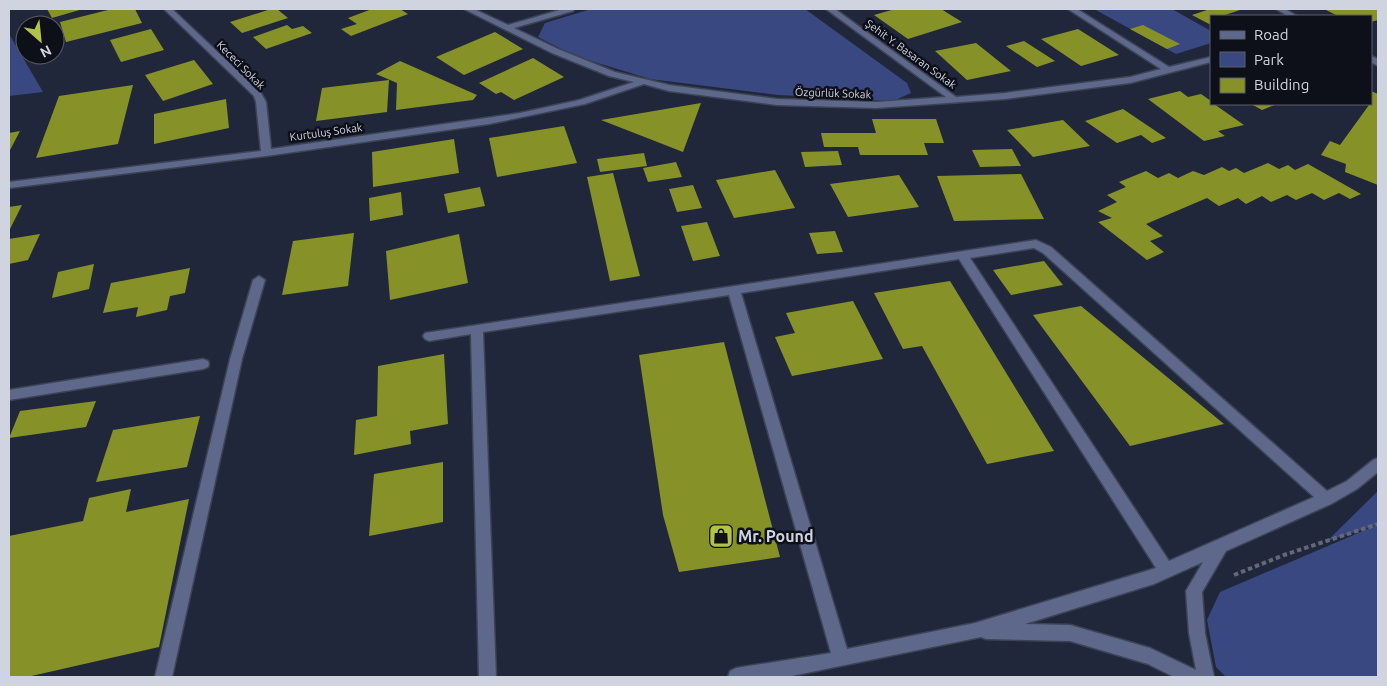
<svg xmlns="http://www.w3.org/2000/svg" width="1387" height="686" font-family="Ubuntu,sans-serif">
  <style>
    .green { fill: #3a4881 }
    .building { fill: #869228 }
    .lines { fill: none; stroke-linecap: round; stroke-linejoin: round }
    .minor-casing { stroke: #3d4355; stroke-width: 3 }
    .path { stroke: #626878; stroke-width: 4; stroke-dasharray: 4.5 3; stroke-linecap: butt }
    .minor { fill: #5d688b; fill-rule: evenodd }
    .labels { text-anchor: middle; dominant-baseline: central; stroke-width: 5; stroke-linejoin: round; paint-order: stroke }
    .far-street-label { font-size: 11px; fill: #d0d4e1; stroke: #0e1019 }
    .near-poi-label { font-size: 16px; font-weight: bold; fill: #d0d4e1; stroke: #0e1019; text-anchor: start }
  </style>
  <rect width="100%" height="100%" fill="#21273a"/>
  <path class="green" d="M 591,9 L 805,9 L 907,83 L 911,93 L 893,101 L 778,95 L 650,79 L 575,56 L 538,37 L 545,23 Z
    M 1094,9 L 1172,9 L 1211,31 L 1211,43 L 1176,54 Z
    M 9,34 L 43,92 L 9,96 Z
    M 1378,491 L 1378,677 L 1226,677 L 1216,667 L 1207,620 L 1220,592 L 1377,525 L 1327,541 Z"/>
  <path class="building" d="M 47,9 L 83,9 L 52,18 Z
    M 112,9 L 135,9 L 142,23 L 66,42 L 60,22 Z
    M 271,9 L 277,9 L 288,18 L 242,33 L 230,22 Z
    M 372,9 L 400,9 L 408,14 L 351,36 L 341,29 L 357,24 L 348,18 Z
    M 895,9 L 941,9 L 962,22 L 908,39 L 874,15 Z
    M 1204,9 L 1243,9 L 1222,16 L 1211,16 L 1211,25 L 1192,15 L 1207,10 Z
    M 1324,9 L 1378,9 L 1378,20 L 1371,22 L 1371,16 L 1338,16 Z
    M 287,25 L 292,29 L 303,26 L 312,33 L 266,49 L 253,37 Z
    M 1143,25 L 1180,44 L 1167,49 L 1130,29 Z
    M 151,29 L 164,50 L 121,62 L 110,40 Z
    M 1078,29 L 1119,55 L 1081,66 L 1041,39 Z
    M 495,32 L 523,49 L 464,75 L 436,57 Z
    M 1024,41 L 1055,61 L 1037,67 L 1006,46 Z
    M 976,43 L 1011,71 L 967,80 L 935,51 Z
    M 533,58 L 564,77 L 514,100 L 501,92 L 496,94 L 479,83 Z
    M 194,60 L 213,84 L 163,101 L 145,75 Z
    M 400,61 L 477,95 L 473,100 L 396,110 L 397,83 L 376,74 Z
    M 389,80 L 387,112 L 316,121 L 322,88 Z
    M 133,85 L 118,144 L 36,158 L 59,96 Z
    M 1180,91 L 1188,97 L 1201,94 L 1211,101 L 1211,104 L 1214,104 L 1244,125 L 1218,131 L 1225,136 L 1204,141 L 1148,99 Z
    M 1371,91 L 1378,94 L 1378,185 L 1345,172 L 1346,164 L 1321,155 L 1330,141 L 1340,145 L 1369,105 L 1365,104 L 1371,104 Z
    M 226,99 L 229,128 L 154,144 L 154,114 Z
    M 701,103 L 683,152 L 601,120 Z
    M 1251,104 L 1277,104 L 1262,110 Z
    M 1123,109 L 1166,138 L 1152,143 L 1141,135 L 1117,143 L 1085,121 Z
    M 872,119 L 936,119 L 944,143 L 924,143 L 928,155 L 860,155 L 858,147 L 824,147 L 821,133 L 876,133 Z
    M 1063,120 L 1090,146 L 1033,157 L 1007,130 Z
    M 564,126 L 577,163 L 497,177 L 489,138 Z
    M 20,131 L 9,152 L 9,133 Z
    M 454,139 L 459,173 L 373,187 L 372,152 Z
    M 1012,149 L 1021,166 L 980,167 L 972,150 Z
    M 838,151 L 842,165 L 805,167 L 801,152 Z
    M 644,153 L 647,166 L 600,172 L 597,159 Z
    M 676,162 L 682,177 L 648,182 L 643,168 Z
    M 1268,163 L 1279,169 L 1288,165 L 1295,170 L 1308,164 L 1361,194 L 1350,199 L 1339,193 L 1324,200 L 1312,193 L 1296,200 L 1287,195 L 1271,202 L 1262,196 L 1246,204 L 1238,198 L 1219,206 L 1207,198 L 1146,224 L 1163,236 L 1150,241 L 1164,252 L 1147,260 L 1098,222 L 1112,218 L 1098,211 L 1117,202 L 1107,195 L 1126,187 L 1119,182 L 1146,171 L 1158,178 L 1169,173 L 1178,178 L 1193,171 L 1204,175 L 1222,167 L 1229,171 L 1236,168 L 1244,173 Z
    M 775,170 L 795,208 L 734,218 L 716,180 Z
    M 613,173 L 640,276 L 610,281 L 587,177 Z
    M 1021,174 L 1044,219 L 954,221 L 937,176 Z
    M 899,175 L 919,207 L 848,217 L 830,184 Z
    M 693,185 L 702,208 L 677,212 L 669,189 Z
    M 480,187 L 485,206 L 448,213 L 444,194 Z
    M 401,192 L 403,215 L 370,221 L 369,198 Z
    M 22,205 L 9,231 L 9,207 Z
    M 707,222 L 720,256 L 693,261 L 681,226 Z
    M 835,231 L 843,252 L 817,254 L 809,233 Z
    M 354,233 L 348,286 L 282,295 L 293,241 Z
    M 40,234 L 28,260 L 9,264 L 9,239 Z
    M 459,234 L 468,283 L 390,300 L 386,251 Z
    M 1044,261 L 1063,285 L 1011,295 L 993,270 Z
    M 94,264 L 89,289 L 52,298 L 58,272 Z
    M 190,268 L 185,293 L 170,296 L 167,310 L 136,317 L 138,307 L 103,313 L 111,283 Z
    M 950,281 L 1054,451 L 987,464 L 922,346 L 903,349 L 874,293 Z
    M 853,301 L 883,359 L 792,376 L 775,337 L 795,333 L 786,313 Z
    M 1081,306 L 1224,424 L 1130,446 L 1033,315 Z
    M 724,342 L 780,557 L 679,572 L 663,515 L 639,355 Z
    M 444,354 L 448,424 L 410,431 L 411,444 L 354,455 L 356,420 L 377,416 L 378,366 Z
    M 96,401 L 86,427 L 9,438 L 20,411 Z
    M 200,416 L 187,467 L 96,482 L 113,430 Z
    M 443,462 L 443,522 L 369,536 L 374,474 Z
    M 131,489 L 126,512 L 189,499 L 159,647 L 27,677 L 9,677 L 9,536 L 83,521 L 89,498 Z"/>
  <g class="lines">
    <g class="minor-casing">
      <path id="minor" d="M 164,9 L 172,9 L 261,93 L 266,102 L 271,149 L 520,113 L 579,100 L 634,82 L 609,76 L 552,53 L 464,9 L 474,9 L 508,25 L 563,9 L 574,9 L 573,11 L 514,28 L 558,49 L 615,72 L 669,85 L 777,99 L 876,102 L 946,97 L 826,9 L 835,9 L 956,97 L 1005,93 L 1130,77 L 1161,69 L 1068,9 L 1077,9 L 1169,67 L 1211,57 L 1211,62 L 1130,83 L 1005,99 L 876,108 L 777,105 L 669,91 L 644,84 L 585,104 L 489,124 L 266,156 L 9,188 L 9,182 L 261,151 L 256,102 L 254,96 Z
        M 1276,9 L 1285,9 L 1297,16 L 1288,16 Z
        M 1371,56 L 1378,59 L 1378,66 L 1371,62 Z
        M 1036,240 L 1051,247 L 1327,491 L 1347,481 L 1373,460 L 1378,458 L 1378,472 L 1357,489 L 1331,504 L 1226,551 L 1202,592 L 1205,633 L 1214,677 L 1174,677 L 1148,664 L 1070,641 L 986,639 L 981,637 L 787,677 L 728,677 L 730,671 L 736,668 L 831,653 L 729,295 L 483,332 L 496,677 L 479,677 L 471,334 L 429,341 L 425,339 L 423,336 L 425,333 ZM 1034,248 L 1043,253 L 1314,497 L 1169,561 L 970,258 ZM 959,259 L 1156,568 L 975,623 L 847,649 L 741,293 ZM 1203,562 L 1186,591 L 1189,633 L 1196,670 L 1150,648 L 1070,625 L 1025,624 L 1154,584 Z
        M 259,276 L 265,280 L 242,359 L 172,677 L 155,677 L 230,359 L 253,280 Z
        M 203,359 L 208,361 L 209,364 L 208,367 L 203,369 L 9,400 L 9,390 Z"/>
    </g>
    <path class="path" d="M 1234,575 L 1284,555 L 1378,524"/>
    <use href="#minor" class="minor"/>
  </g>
  <defs>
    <g id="shop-square" transform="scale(1.25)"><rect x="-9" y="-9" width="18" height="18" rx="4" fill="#b3c24b" stroke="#0e1019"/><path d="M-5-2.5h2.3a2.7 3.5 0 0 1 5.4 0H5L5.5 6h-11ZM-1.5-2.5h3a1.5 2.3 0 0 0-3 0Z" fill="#111"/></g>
  </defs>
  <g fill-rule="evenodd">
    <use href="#shop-square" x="721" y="536"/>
  </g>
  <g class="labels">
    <g class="far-street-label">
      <text transform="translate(911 54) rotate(36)">Şehit Y. Basaran Sokak</text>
      <text transform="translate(241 65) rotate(45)">Kececi Sokak</text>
      <text transform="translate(833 93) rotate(2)">Özgürlük Sokak</text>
      <text transform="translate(326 132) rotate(-8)">Kurtuluş Sokak</text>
    </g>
    <g class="near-poi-label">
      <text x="738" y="536">Mr. Pound</text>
    </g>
  </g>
  <rect width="1387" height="686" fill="none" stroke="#d0d4e1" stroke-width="20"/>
  <rect x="1210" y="15" width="162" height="90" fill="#0e1019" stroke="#5c5e69"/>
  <rect x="1220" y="31" width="25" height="8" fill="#5d688b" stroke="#5c5e69"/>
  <text x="1254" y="40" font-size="15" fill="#d0d4e1">Road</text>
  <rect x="1220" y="52" width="25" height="15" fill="#3a4881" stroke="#5c5e69"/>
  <text x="1254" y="65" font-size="15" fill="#d0d4e1">Park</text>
  <rect x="1220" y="78" width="25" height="15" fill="#869228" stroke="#5c5e69"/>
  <text x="1254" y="90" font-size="15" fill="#d0d4e1">Building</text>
  <g transform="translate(40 40) rotate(153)"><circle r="24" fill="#0e1019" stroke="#5c5e69"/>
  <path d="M0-4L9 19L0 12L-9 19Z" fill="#b3c24b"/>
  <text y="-8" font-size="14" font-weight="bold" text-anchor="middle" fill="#d0d4e1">N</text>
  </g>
</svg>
